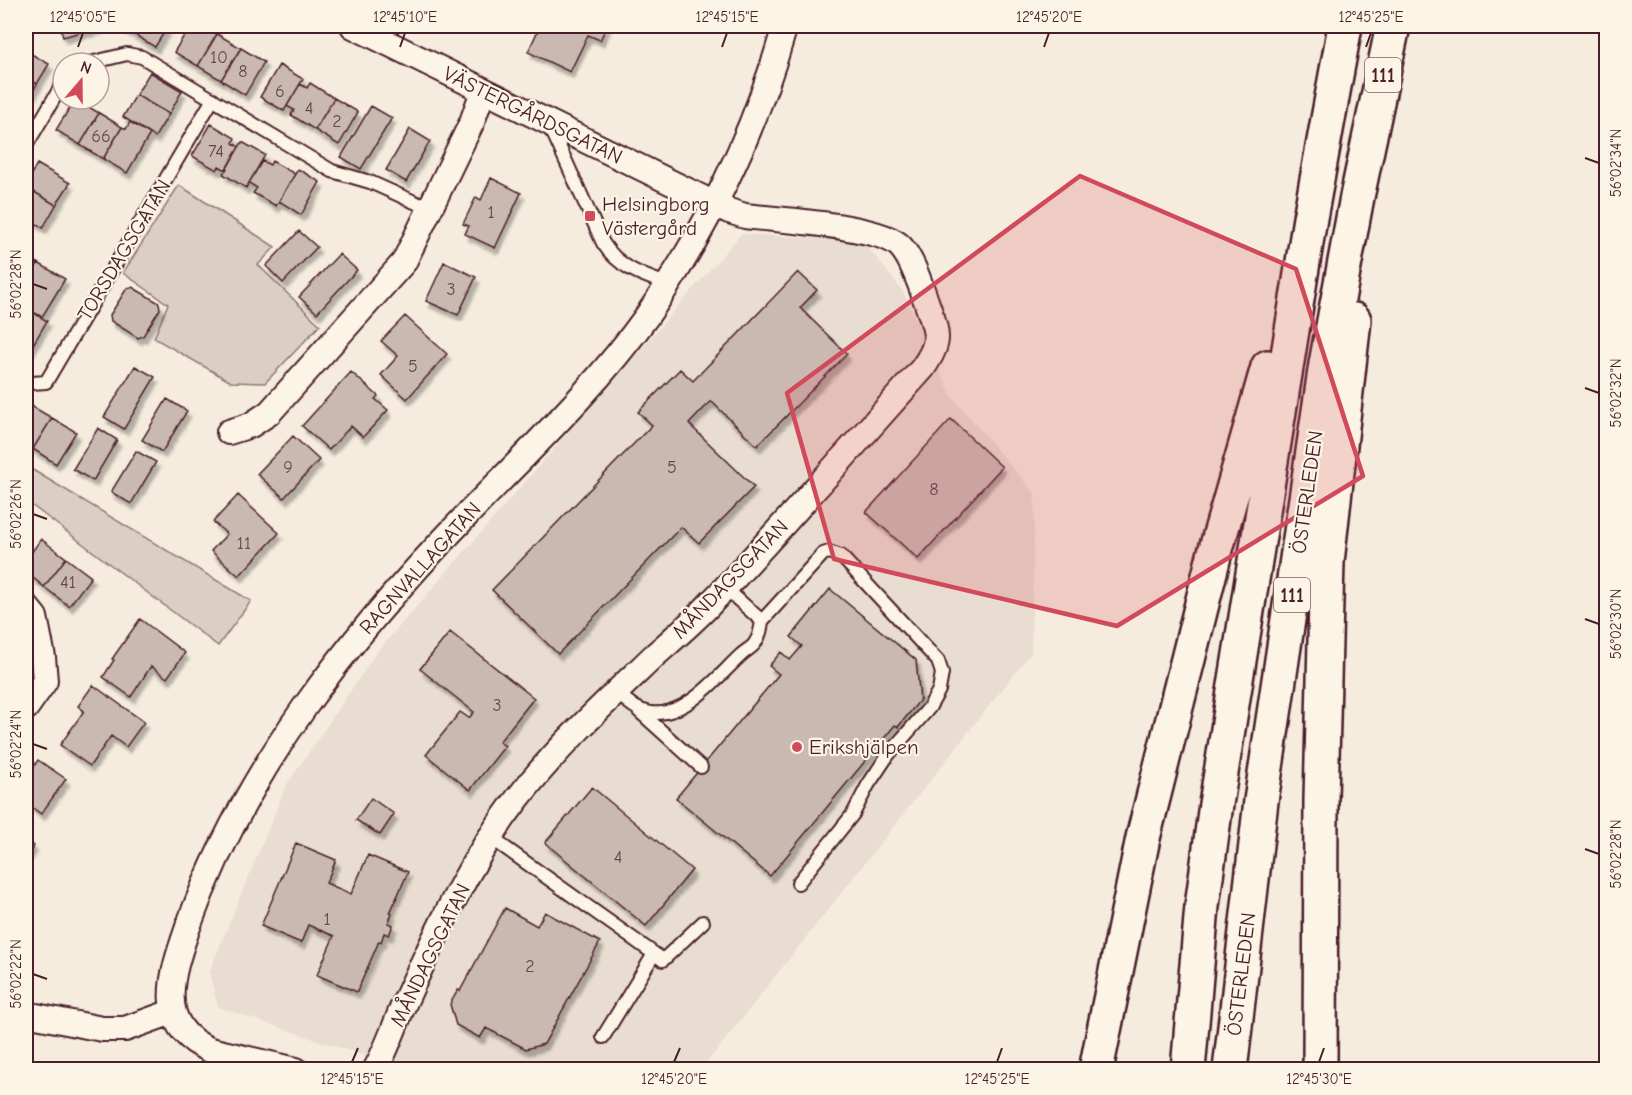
<svg xmlns="http://www.w3.org/2000/svg" width="1632" height="1095" font-family="'Comic Neue',sans-serif">
  <style>
    .built { fill: #e8ddd0 }
    .green { fill: #dbcec4; stroke: #927678; stroke-width: 1.5 }
    .building { fill: #cab9b1; stroke: #4a1f2b; stroke-width: 1.5; filter: url(#shadow) }
    .lines { fill: none; stroke-linecap: round; stroke-linejoin: round }
    .service-casing { stroke: #4a1f2b; stroke-width: 16 }
    .minor-casing { stroke: #4a1f2b; stroke-width: 28 }
    .primary-casing { stroke: #4a1f2b; stroke-width: 38 }
    .service { stroke: #fcf5e5; stroke-width: 12 }
    .minor { stroke: #fcf5e5; stroke-width: 24 }
    .primary { stroke: #fcf5e5; stroke-width: 33 }
    .marked { fill: #d1495b; fill-opacity: 0.2; stroke: #d1495b; stroke-width: 4.5; stroke-linejoin: round }
    .ticks { fill: none; stroke: #4a1f2b; stroke-width: 2 }
    .poi-dot { fill: #d1495b; stroke: #fcf5e5; stroke-width: 2 }
    .labels { text-anchor: middle; dominant-baseline: central; stroke-width: 4.5; stroke-linejoin: round; paint-order: stroke }
    .number-label { font-size: 18px; fill: #6a464c }
    .shield { fill: #fcf5e5; stroke: #7f5f63; stroke-width: 1.5 }
    .shield-label { font-size: 20px; font-weight: bold; fill: #4a1f2b }
    .street-label { font-size: 21px; fill: #4a1f2b; stroke: #fcf5e5 }
    .poi-label { font-size: 21px; fill: #4a1f2b; stroke: #fcf5e5; text-anchor: start }
    .neatline { fill: none; stroke: #4a1f2b; stroke-width: 2 }
    .ticks-label { font-size: 15px; text-anchor: middle; fill: #4a1f2b }
  </style>
  <defs>
    <filter id="shadow"><feDropShadow dx="3.5" dy="6" stdDeviation="1.5" flood-color="#0004"/></filter>
  </defs>
  <rect width="100%" height="100%" fill="#f5ecde"/>
  <filter id="ink" filterUnits="userSpaceOnUse"><feTurbulence type="fractalNoise" baseFrequency=".0167" numOctaves="2"/><feDisplacementMap in="SourceGraphic" scale="12" xChannelSelector="R" yChannelSelector="G"/><feConvolveMatrix kernelMatrix="1 2 1 2 8 2 1 2 1" color-interpolation-filters="sRGB"/></filter>
  <g filter="url(#ink)">
    <path class="built" d="M 741,234 L 863,241 L 902,290 L 952,397 L 1035,494 L 1031,653 L 702,1069 L 404,1069 L 218,1007 L 209,972 L 286,786 L 377,652 Z"/>
    <path class="green" d="M 179,185 L 275,247 L 258,265 L 320,325 L 265,383 L 231,382 L 154,338 L 168,304 L 123,273 Z
      M 26,466 L 251,601 L 218,646 L 26,501 Z"/>
    <path class="building" d="M 60,26 L 80,26 L 81,32 L 63,37 Z
      M 80,26 L 99,26 L 100,28 L 81,32 Z
      M 119,26 L 140,26 L 135,35 Z
      M 140,26 L 168,26 L 155,47 L 135,35 Z
      M 190,26 L 203,26 L 217,34 L 198,66 L 174,52 Z
      M 540,26 L 607,26 L 600,40 L 588,35 L 570,72 L 528,52 Z
      M 217,34 L 241,48 L 221,80 L 198,66 Z
      M 241,48 L 264,62 L 245,95 L 221,80 Z
      M 26,51 L 49,64 L 37,84 L 26,77 Z
      M 279,65 L 303,79 L 284,111 L 260,97 Z
      M 150,72 L 182,91 L 169,114 L 136,95 Z
      M 26,77 L 37,84 L 26,104 Z
      M 310,83 L 334,98 L 315,130 L 291,115 L 294,110 L 287,106 L 300,84 L 307,88 Z
      M 136,95 L 169,114 L 155,137 L 123,117 Z
      M 334,98 L 358,112 L 339,145 L 315,130 Z
      M 75,99 L 99,113 L 80,145 L 56,130 Z
      M 371,106 L 392,118 L 361,169 L 341,157 Z
      M 99,113 L 122,127 L 103,159 L 80,145 Z
      M 130,122 L 150,134 L 127,173 L 103,159 L 122,127 L 126,129 Z
      M 211,124 L 235,138 L 233,143 L 239,147 L 226,170 L 219,166 L 217,170 L 192,156 Z
      M 410,129 L 430,141 L 406,182 L 386,170 Z
      M 242,142 L 265,155 L 246,188 L 223,174 Z
      M 262,161 L 270,165 L 272,161 L 295,174 L 276,206 L 253,193 L 257,188 L 249,183 Z
      M 37,164 L 70,183 L 56,205 L 26,187 L 26,183 Z
      M 298,169 L 320,182 L 301,215 L 279,201 Z
      M 491,178 L 521,193 L 495,248 L 465,234 L 469,226 L 463,224 L 476,197 L 481,200 Z
      M 26,187 L 56,205 L 43,228 L 26,217 Z
      M 299,231 L 317,247 L 283,283 L 266,266 Z
      M 339,254 L 357,270 L 317,313 L 299,297 Z
      M 26,256 L 38,263 L 26,285 Z
      M 444,262 L 476,277 L 458,315 L 426,301 Z
      M 38,263 L 65,279 L 42,317 L 26,308 L 26,285 Z
      M 798,272 L 817,290 L 800,308 L 847,354 L 757,446 L 711,401 L 689,424 L 754,487 L 699,543 L 681,527 L 558,654 L 492,590 L 652,425 L 638,412 L 680,369 L 693,381 Z
      M 132,287 L 159,303 L 160,309 L 143,336 L 138,338 L 111,321 L 110,315 L 127,288 Z
      M 26,308 L 47,321 L 34,343 L 26,338 Z
      M 405,316 L 447,354 L 407,399 L 381,375 L 398,356 L 381,341 Z
      M 26,338 L 34,343 L 26,357 Z
      M 135,366 L 155,377 L 124,429 L 104,417 Z
      M 351,372 L 378,396 L 375,399 L 388,410 L 363,437 L 351,426 L 329,450 L 302,426 Z
      M 167,399 L 187,411 L 162,452 L 142,440 Z
      M 28,404 L 52,418 L 33,449 L 26,445 L 26,408 Z
      M 52,418 L 76,432 L 56,464 L 33,449 Z
      M 951,419 L 1002,467 L 918,559 L 866,512 Z
      M 98,428 L 117,440 L 93,481 L 73,469 Z
      M 293,436 L 319,460 L 284,498 L 257,474 Z
      M 136,451 L 156,462 L 131,504 L 111,492 Z
      M 238,495 L 279,533 L 239,576 L 211,551 L 227,534 L 213,522 Z
      M 41,539 L 66,558 L 44,587 L 26,572 L 26,560 Z
      M 66,558 L 91,577 L 69,606 L 44,587 Z
      M 830,589 L 916,660 L 920,700 L 898,727 L 895,725 L 770,876 L 676,798 L 779,674 L 769,666 L 781,652 L 790,660 L 802,646 L 791,637 Z
      M 140,619 L 185,653 L 167,678 L 151,666 L 131,697 L 103,677 L 114,660 L 112,659 Z
      M 450,632 L 534,698 L 499,742 L 505,746 L 470,790 L 426,755 L 460,712 L 469,718 L 474,712 L 420,669 Z
      M 93,685 L 144,722 L 126,747 L 111,736 L 90,766 L 60,745 L 84,711 L 78,706 Z
      M 38,760 L 66,779 L 41,814 L 26,803 L 26,778 Z
      M 592,787 L 692,870 L 646,926 L 545,843 Z
      M 371,798 L 394,814 L 380,835 L 356,820 Z
      M 26,840 L 34,846 L 26,858 Z
      M 296,843 L 336,860 L 326,883 L 351,894 L 368,855 L 408,872 L 390,913 L 392,914 L 388,923 L 393,925 L 389,935 L 384,933 L 381,942 L 379,941 L 357,992 L 317,975 L 334,936 L 308,925 L 301,943 L 261,926 Z
      M 505,908 L 537,926 L 545,912 L 600,942 L 544,1044 L 526,1049 L 486,1028 L 480,1038 L 456,1025 L 450,1004 L 458,990 L 460,991 Z"/>
    <g class="lines">
      <g class="service-casing">
        <path id="service" d="M 90,63 L 127,54 L 142,57 L 332,171 L 370,182 L 430,209
          M 547,126 L 554,135 L 603,243 C 618,267 641,275 667,284
          M 26,146 L 63,83
          M 26,380 L 32,383 L 46,382 L 213,99
          M 725,588 L 762,621
          M 616,692 C 627,701 636,711 651,713 C 687,717 718,676 741,655 C 746,650 752,648 755,643 C 760,636 761,629 762,621 L 823,554 L 829,552 L 841,556 L 938,661 L 942,673 L 939,690 L 929,708 L 888,755 L 868,785 L 853,814 L 798,883
          M 639,711 L 701,767
          M 490,837 L 663,960 L 703,922
          M 603,1037 L 654,954"/>
      </g>
      <g class="minor-casing">
        <path id="minor" d="M 353,26 L 729,211 L 745,216 C 776,220 882,225 901,247 C 912,259 921,286 926,301 C 937,333 943,340 922,369 C 851,448 782,528 709,605 C 693,622 674,638 656,654 C 608,700 559,745 518,798 C 472,857 439,927 408,995 C 396,1020 389,1046 375,1070
          M 229,432 L 251,425 L 269,413 L 404,262 L 472,122 L 483,91
          M 26,606 L 35,617 L 43,657 L 45,681 L 26,708
          M 26,1014 L 102,1029 L 125,1029 L 172,1012
          M 296,1070 L 210,1050 C 153,1025 172,973 188,927 C 244,770 349,637 464,518 C 526,453 594,390 647,316 C 708,228 756,128 785,26"/>
      </g>
      <g class="primary-casing">
        <path id="primary" d="M 1096,1070 L 1143,838 L 1214,556 L 1268,367
          M 1188,1070 L 1202,906 L 1216,804 L 1310,218 L 1345,26
          M 1230,1070 L 1261,801 L 1326,364 L 1357,197 L 1393,26
          M 1320,1070 L 1321,799 L 1327,562 L 1354,320"/>
      </g>
      <use href="#service" class="service"/>
      <use href="#minor" class="minor"/>
      <use href="#primary" class="primary"/>
    </g>
  </g>
  <path class="marked" d="M 1080,176 L 1296,269 L 1363,476 L 1117,626 L 834,559 L 787,393 Z"/>
  <path class="ticks" d="M 78,47 L 83,33M 400,47 L 405,33M 722,47 L 727,33M 1044,47 L 1049,33M 1366,47 L 1371,33M 1585,158 L 1599,163M 33,284 L 47,289M 1585,388 L 1599,393M 33,514 L 47,519M 1585,619 L 1599,624M 33,744 L 47,749M 1585,849 L 1599,854M 33,974 L 47,979M 352,1062 L 358,1048M 674,1062 L 680,1048M 997,1062 L 1002,1048M 1319,1062 L 1324,1048"/>
  <g class="poi-dot">
    <rect x="584" y="210" width="12" height="12" rx="3"/>
    <circle cx="797" cy="747" r="6"/>
  </g>
  <g class="labels">
    <g class="number-label">
      <text x="219" y="57">10</text>
      <text x="243" y="71">8</text>
      <text x="280" y="91">6</text>
      <text x="309" y="108">4</text>
      <text x="337" y="121">2</text>
      <text x="101" y="136">66</text>
      <text x="216" y="151">74</text>
      <text x="491" y="212">1</text>
      <text x="451" y="289">3</text>
      <text x="413" y="366">5</text>
      <text x="288" y="467">9</text>
      <text x="672" y="467">5</text>
      <text x="934" y="489">8</text>
      <text x="244" y="543">11</text>
      <text x="68" y="582">41</text>
      <text x="497" y="705">3</text>
      <text x="618" y="857">4</text>
      <text x="327" y="919">1</text>
      <text x="530" y="966">2</text>
    </g>
    <g class="shield">
      <rect x="1365" y="58" width="36" height="34" rx="4.5"/>
      <rect x="1274" y="578" width="36" height="34" rx="4.5"/>
    </g>
    <g class="shield-label">
      <text x="1383" y="75">111</text>
      <text x="1292" y="595">111</text>
    </g>
    <g class="street-label">
      <text transform="translate(533 115) rotate(26)">VÄSTERGÅRDSGATAN</text>
      <text transform="translate(124 250) rotate(-59)">TORSDAGSGATAN</text>
      <text transform="translate(1307 492) rotate(-82)">ÖSTERLEDEN</text>
      <text transform="translate(420 568) rotate(-48)">RAGNVALLAGATAN</text>
      <text transform="translate(730 579) rotate(-46)">MÅNDAGSGATAN</text>
      <text transform="translate(430 955) rotate(-64)">MÅNDAGSGATAN</text>
      <text transform="translate(1241 974) rotate(-83)">ÖSTERLEDEN</text>
    </g>
    <g class="poi-label">
      <text x="602" y="204">Helsingborg<tspan x="602" dy="24">Västergård</tspan></text>
      <text x="809" y="747">Erikshjälpen</text>
    </g>
  </g>
  <rect width="1632" height="1095" fill="none" stroke="#fcf5e5" stroke-width="66"/>
  <g transform="translate(81 81) rotate(20)"><circle r="28" fill="#fcf5e5" stroke="#b59f9b" stroke-width="1.5"/>
  <path d="M0-4.5L10 22L0 15L-10 22Z" fill="#d1495b"/>
  <text y="-9" font-size="16" font-weight="bold" text-anchor="middle" fill="#4a1f2b">N</text>
  </g>
  <rect x="33" y="33" width="1566" height="1029" class="neatline"/>
  <g class="ticks-label">
    <text x="83" y="22">12°45'05"E</text>
    <text x="405" y="22">12°45'10"E</text>
    <text x="727" y="22">12°45'15"E</text>
    <text x="1049" y="22">12°45'20"E</text>
    <text x="1371" y="22">12°45'25"E</text>
    <text transform="translate(1616 163) rotate(-90)" y="5">56°02'34"N</text>
    <text transform="translate(16 284) rotate(-90)" y="5">56°02'28"N</text>
    <text transform="translate(1616 393) rotate(-90)" y="5">56°02'32"N</text>
    <text transform="translate(16 514) rotate(-90)" y="5">56°02'26"N</text>
    <text transform="translate(1616 624) rotate(-90)" y="5">56°02'30"N</text>
    <text transform="translate(16 744) rotate(-90)" y="5">56°02'24"N</text>
    <text transform="translate(1616 854) rotate(-90)" y="5">56°02'28"N</text>
    <text transform="translate(16 974) rotate(-90)" y="5">56°02'22"N</text>
    <text x="352" y="1084">12°45'15"E</text>
    <text x="674" y="1084">12°45'20"E</text>
    <text x="997" y="1084">12°45'25"E</text>
    <text x="1319" y="1084">12°45'30"E</text>
  </g>
</svg>
